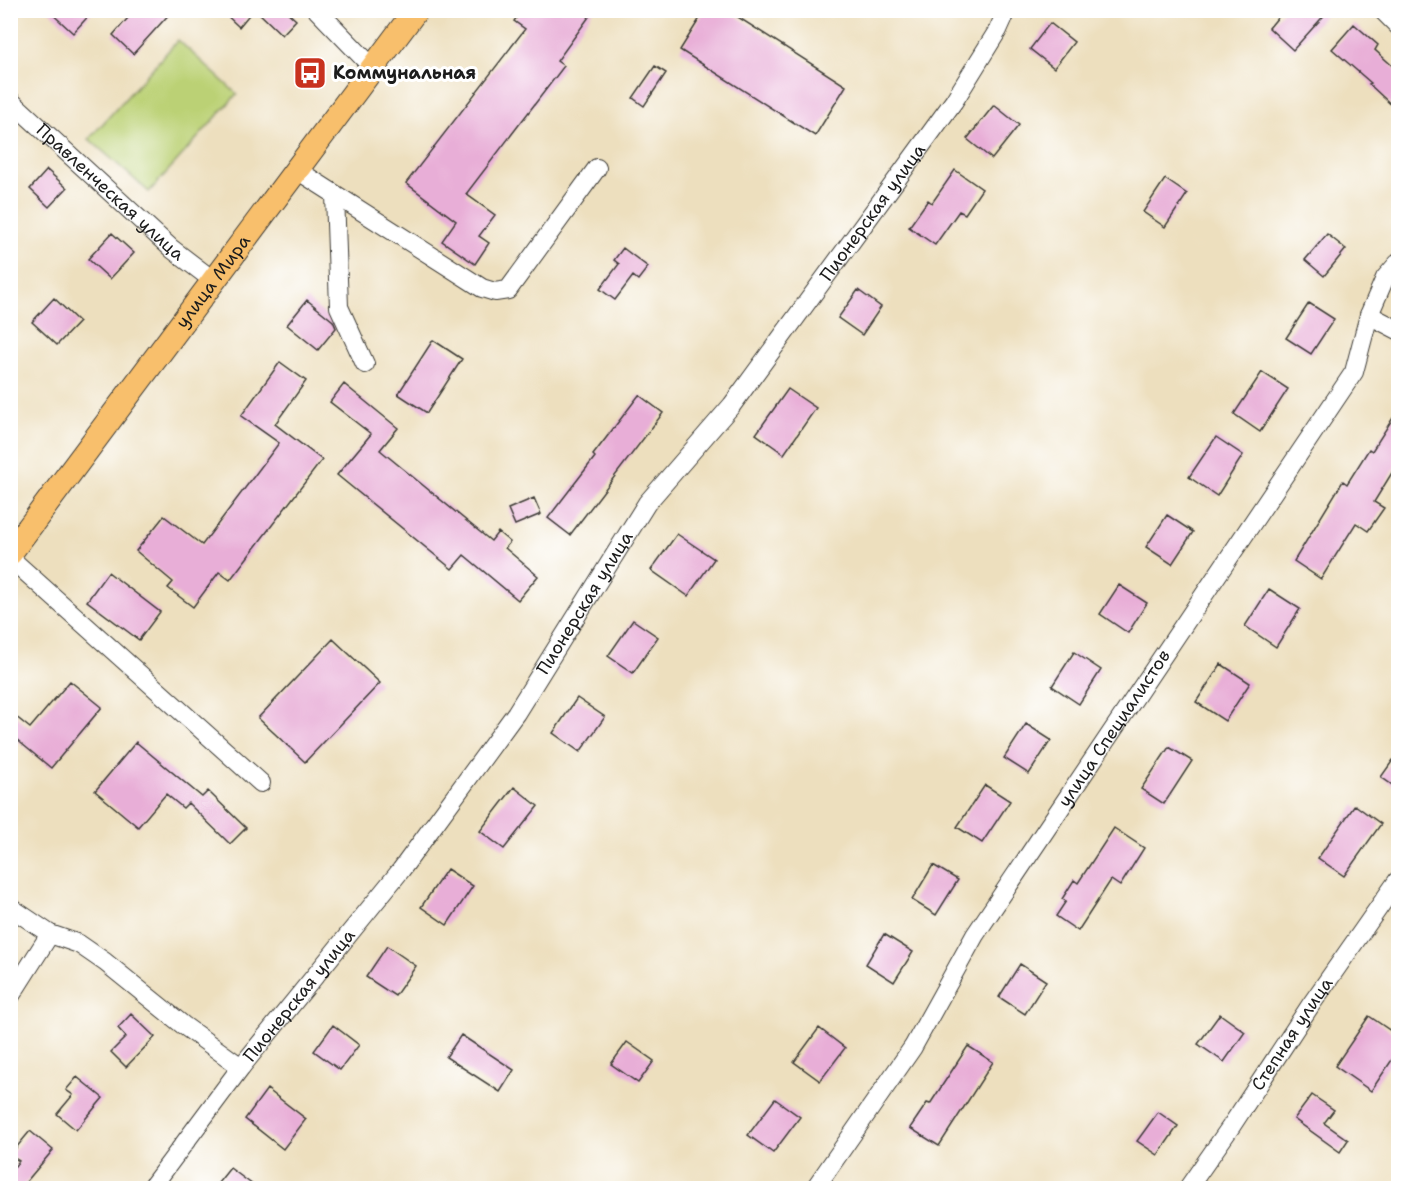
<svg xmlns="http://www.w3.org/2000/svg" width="1409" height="1199" font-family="'Shantell Sans',sans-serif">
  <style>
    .green { fill: #bbd175; stroke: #6c7648; stroke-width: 1.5 }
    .building { fill: #e8aed7 }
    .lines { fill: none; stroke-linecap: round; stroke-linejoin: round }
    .minor-casing { stroke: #3b3934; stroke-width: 20 }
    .major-casing { stroke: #3b3934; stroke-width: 26 }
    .minor { stroke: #fff; stroke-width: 18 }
    .major { stroke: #f8bf6c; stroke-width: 24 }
    .labels { text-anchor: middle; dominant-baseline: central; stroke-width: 6; stroke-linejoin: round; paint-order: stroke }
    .poi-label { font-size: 18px; font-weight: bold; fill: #1c1c1c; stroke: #fff; text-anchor: start }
    .street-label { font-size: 18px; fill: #1c1c1c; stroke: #fff }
  </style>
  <rect width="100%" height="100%" fill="#fff"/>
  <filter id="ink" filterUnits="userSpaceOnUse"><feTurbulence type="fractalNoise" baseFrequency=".0167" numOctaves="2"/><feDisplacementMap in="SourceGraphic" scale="12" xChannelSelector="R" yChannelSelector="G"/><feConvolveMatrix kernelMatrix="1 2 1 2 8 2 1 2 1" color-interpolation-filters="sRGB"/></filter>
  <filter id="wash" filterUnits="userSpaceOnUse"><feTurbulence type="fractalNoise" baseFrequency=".008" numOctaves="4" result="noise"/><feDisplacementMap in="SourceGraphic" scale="24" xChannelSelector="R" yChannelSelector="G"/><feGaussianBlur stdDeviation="1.35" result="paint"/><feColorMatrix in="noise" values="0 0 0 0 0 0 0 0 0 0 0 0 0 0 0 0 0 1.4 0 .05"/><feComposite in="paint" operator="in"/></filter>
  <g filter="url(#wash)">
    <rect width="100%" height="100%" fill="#eddfbe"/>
    <path class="green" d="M 178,40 L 237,94 L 149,192 L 89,139 Z"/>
    <g id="blocks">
      <path class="building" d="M 48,10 L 94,10 L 73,33 Z
        M 135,10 L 173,10 L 133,54 L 113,35 Z
        M 221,10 L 253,10 L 239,27 Z
        M 256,10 L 285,10 L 296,20 L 282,35 Z
        M 522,10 L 594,10 L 557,61 L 564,66 L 466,194 L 495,215 L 479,236 L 489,243 L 475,264 L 442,241 L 456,221 L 406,183 L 525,29 L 514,21 Z
        M 705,10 L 727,10 L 846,86 L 815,136 L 680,50 Z
        M 1284,10 L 1329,10 L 1293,50 L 1269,28 Z
        M 1050,23 L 1074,42 L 1054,68 L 1030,49 Z
        M 1354,24 L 1378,45 L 1375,50 L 1398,71 L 1398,111 L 1369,84 L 1371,83 L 1332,49 Z
        M 655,66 L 666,73 L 644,106 L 633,98 Z
        M 994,105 L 1019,125 L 992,159 L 967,139 Z
        M 47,170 L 67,188 L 49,207 L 30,189 Z
        M 955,170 L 982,189 L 965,214 L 959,211 L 935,245 L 909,227 L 928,200 L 932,203 Z
        M 1165,179 L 1187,194 L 1165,227 L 1143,212 Z
        M 112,233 L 134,253 L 110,279 L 88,259 Z
        M 1327,234 L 1346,249 L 1324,276 L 1305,260 Z
        M 623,248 L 648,267 L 638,280 L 633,276 L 615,300 L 600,289 L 619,264 L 614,260 Z
        M 858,290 L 881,307 L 862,335 L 838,318 Z
        M 54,298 L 79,322 L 57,345 L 32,322 Z
        M 307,300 L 333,321 L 336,328 L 318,350 L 287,325 Z
        M 1309,303 L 1334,319 L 1311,354 L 1286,338 Z
        M 433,340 L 462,359 L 427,413 L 398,394 Z
        M 280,362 L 306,381 L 275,424 L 322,460 L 230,580 L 219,572 L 193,607 L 168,588 L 173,582 L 136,551 L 164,516 L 202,545 L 279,443 L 241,416 Z
        M 1262,372 L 1288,389 L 1260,432 L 1234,414 Z
        M 344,384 L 398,428 L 380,450 L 491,541 L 498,532 L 510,542 L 505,548 L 538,576 L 518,600 L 464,555 L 452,569 L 337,475 L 371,434 L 330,402 Z
        M 788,389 L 816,408 L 784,454 L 756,434 Z
        M 639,395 L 663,413 L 570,535 L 548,518 L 595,457 L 593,455 Z
        M 1398,410 L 1398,463 L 1374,502 L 1384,508 L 1368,531 L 1356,523 L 1321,579 L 1294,561 L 1343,481 L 1347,484 L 1369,449 L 1372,451 Z
        M 1216,437 L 1243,455 L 1217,496 L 1189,477 Z
        M 534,498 L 541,514 L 515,525 L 508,509 Z
        M 1167,515 L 1193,532 L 1172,564 L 1146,547 Z
        M 677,534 L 714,559 L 688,596 L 651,570 Z
        M 108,572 L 160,612 L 139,640 L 87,601 Z
        M 1119,585 L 1147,603 L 1128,633 L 1100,614 Z
        M 1269,589 L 1300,609 L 1276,647 L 1245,626 Z
        M 633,620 L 658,637 L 633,673 L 608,656 Z
        M 333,639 L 380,683 L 305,762 L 258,718 Z
        M 1074,652 L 1101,670 L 1079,704 L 1052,686 Z
        M 1221,664 L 1250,683 L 1225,721 L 1196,702 Z
        M 70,681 L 102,707 L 51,768 L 10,734 L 10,712 L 30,728 Z
        M 577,698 L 605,717 L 580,752 L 553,733 Z
        M 1026,724 L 1051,740 L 1029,774 L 1004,758 Z
        M 136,742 L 202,797 L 208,791 L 246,828 L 230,844 L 188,803 L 183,808 L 166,794 L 138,827 L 95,791 Z
        M 1169,747 L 1192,761 L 1164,804 L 1141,789 Z
        M 1398,753 L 1398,789 L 1381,777 Z
        M 985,785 L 1010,801 L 982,843 L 957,827 Z
        M 514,787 L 538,806 L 504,849 L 480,831 Z
        M 1355,805 L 1381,824 L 1344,876 L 1318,858 Z
        M 1114,828 L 1144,848 L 1120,886 L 1111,880 L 1078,931 L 1056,916 L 1066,901 L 1062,899 L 1074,880 L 1078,883 Z
        M 933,865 L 958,880 L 936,915 L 912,900 Z
        M 447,869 L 473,886 L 447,925 L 421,907 Z
        M 884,934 L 913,952 L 894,982 L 866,964 Z
        M 387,946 L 416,966 L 395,996 L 366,977 Z
        M 1020,964 L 1046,981 L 1025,1014 L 999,997 Z
        M 131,1014 L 155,1037 L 126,1067 L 111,1052 L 126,1037 L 118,1028 Z
        M 1220,1014 L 1245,1032 L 1224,1062 L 1198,1044 Z
        M 1369,1016 L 1398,1036 L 1398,1051 L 1371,1091 L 1335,1066 Z
        M 333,1025 L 359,1045 L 340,1070 L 314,1051 Z
        M 819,1028 L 845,1048 L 820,1081 L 794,1062 Z
        M 461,1035 L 514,1070 L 500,1092 L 446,1057 Z
        M 627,1042 L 654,1061 L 638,1083 L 611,1064 Z
        M 968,1046 L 993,1062 L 939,1146 L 910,1128 L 927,1103 L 930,1104 Z
        M 77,1077 L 103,1098 L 76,1130 L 57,1114 L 73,1095 L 66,1090 Z
        M 267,1089 L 306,1119 L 283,1149 L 245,1119 Z
        M 1312,1095 L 1334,1110 L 1324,1123 L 1348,1140 L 1340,1152 L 1294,1119 Z
        M 775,1099 L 800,1117 L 773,1153 L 748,1135 Z
        M 1158,1112 L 1178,1126 L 1158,1155 L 1137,1141 Z
        M 30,1131 L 53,1150 L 21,1188 L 10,1188 L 10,1172 L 19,1161 L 10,1155 Z
        M 230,1168 L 257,1188 L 214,1188 Z"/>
    </g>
  </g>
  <g filter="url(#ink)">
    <use href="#blocks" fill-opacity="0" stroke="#3b3934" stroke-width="1.5"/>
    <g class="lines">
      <g class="minor-casing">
        <g id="minor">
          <path d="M 317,10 L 373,68"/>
          <path d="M 1382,10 L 1398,26"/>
          <path id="s1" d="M 10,100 L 172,249 L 214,281"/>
          <path d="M 297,170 L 482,288 L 495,292 L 508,290 L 597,168"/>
          <path d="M 335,195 L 339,307 L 365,364"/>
          <path d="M 1369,315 L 1398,330"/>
          <path d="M 10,558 L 261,783"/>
          <path d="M 10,907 L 50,934 L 79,944 L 105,962 L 183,1025 L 241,1067"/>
          <path d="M 10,997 L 50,934"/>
          <path id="s2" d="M 151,1188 L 241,1067 L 401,870 L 516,713 L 647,503 L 732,405 L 954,101 L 998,30 L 1007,10"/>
          <path id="s3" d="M 815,1188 L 913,1047 L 975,935 L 1354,372 L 1369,315 L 1385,278 L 1398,263"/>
          <path id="s4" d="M 1188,1188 L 1232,1125 L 1310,1006 L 1398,880"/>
        </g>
      </g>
      <g class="major-casing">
        <g id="major">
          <path id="s5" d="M 10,553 L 416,10"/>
        </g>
      </g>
      <use href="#minor" class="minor"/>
      <use href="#major" class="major"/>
    </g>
  </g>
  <defs>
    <g id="bus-square" transform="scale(1.725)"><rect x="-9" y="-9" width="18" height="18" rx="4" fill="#c8321e" stroke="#fff"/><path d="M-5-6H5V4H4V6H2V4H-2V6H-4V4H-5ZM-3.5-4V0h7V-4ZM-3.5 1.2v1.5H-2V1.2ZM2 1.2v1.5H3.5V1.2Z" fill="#fff"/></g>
  </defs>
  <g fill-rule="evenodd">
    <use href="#bus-square" x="310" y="73"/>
  </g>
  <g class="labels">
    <g class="poi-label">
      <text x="333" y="73">Коммунальная</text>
    </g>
    <g class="street-label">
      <text stroke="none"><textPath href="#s1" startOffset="136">Правленческая улица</textPath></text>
      <text stroke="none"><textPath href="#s2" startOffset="1215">Пионерская улица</textPath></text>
      <text stroke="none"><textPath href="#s5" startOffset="339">улица Мира</textPath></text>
      <text stroke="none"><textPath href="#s2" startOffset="729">Пионерская улица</textPath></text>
      <text stroke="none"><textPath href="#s3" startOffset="549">улица Специалистов</textPath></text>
      <text stroke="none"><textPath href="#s2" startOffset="243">Пионерская улица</textPath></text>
      <text stroke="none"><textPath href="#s4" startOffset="186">Степная улица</textPath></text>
    </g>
  </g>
  <rect width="1409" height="1199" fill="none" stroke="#fff" stroke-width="36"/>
</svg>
